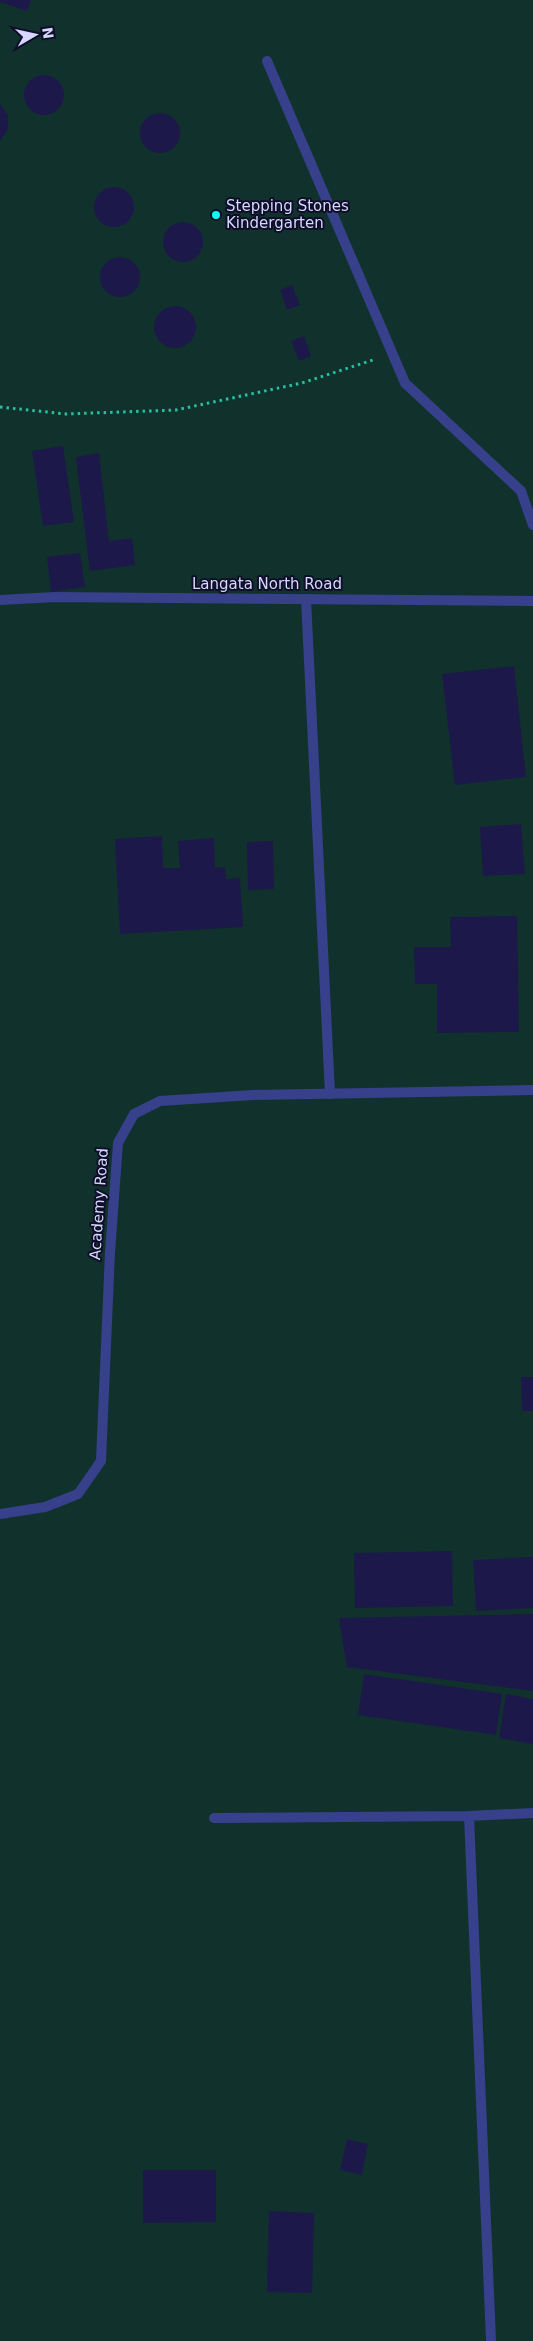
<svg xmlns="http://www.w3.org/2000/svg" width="533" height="2341" font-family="'DejaVu Sans',sans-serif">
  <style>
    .green { fill: #11322c }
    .building { fill: #1c194a }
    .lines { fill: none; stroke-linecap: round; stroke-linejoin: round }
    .path { stroke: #28c0a0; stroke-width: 3; stroke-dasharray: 2.5 4; stroke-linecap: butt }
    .service { stroke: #37408a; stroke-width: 10 }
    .minor { stroke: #37408a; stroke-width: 10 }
    .poi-dot { fill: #01fff2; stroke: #0f0e28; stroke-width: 2 }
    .labels { text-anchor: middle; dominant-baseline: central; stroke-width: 4; stroke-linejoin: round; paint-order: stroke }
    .poi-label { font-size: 15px; fill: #d5d7ff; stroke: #0f0e28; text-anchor: start }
    .street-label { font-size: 15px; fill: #d5d7ff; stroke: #0f0e28 }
  </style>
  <rect width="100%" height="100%" fill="#0f0e28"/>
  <path class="green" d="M 0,0 L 533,0 L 533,2341 L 0,2341 Z"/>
  <path class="building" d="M 0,0 L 31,0 L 27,11 L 0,2 Z
    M24 95a20 20 0 1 1 40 0a20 20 0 1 1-40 0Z
    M 0,104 L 8,116 L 8,129 L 0,141 Z
    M140 133a20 20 0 1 1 40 0a20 20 0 1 1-40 0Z
    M94 207a20 20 0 1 1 40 0a20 20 0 1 1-40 0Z
    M163 242a20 20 0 1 1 40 0a20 20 0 1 1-40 0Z
    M100 277a20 20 0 1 1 40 0a20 20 0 1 1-40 0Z
    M 292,285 L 300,305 L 287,310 L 280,290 Z
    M154 327a21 21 0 1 1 42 0a21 21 0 1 1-42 0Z
    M 304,336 L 311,356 L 299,361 L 291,341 Z
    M 63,446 L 74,522 L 43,526 L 32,451 Z
    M 99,453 L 109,541 L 132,538 L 135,565 L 90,571 L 76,457 Z
    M 80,553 L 85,587 L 51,592 L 47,557 Z
    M 514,666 L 526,777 L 455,785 L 442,674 Z
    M 521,824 L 525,874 L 483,876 L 480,827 Z
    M 162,836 L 163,868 L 180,868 L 178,841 L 214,838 L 215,868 L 225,867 L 226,879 L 240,878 L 243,927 L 120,934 L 115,839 Z
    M 273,841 L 274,889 L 248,890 L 247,842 Z
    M 517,916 L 519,1032 L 437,1033 L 437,984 L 415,984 L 414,947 L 451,947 L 450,917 Z
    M 521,1377 L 533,1377 L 533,1411 L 522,1411 Z
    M 452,1551 L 453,1606 L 355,1608 L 354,1553 Z
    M 533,1557 L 533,1608 L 476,1611 L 473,1560 Z
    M 533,1614 L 533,1691 L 347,1667 L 339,1618 Z
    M 364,1674 L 502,1694 L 496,1735 L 358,1715 Z
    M 506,1694 L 533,1699 L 533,1744 L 499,1738 Z
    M 347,2139 L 368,2144 L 362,2175 L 340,2170 Z
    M 143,2170 L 216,2170 L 216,2222 L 143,2223 Z
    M 269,2211 L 314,2213 L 312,2293 L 267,2292 Z"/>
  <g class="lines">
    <path class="path" d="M 0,407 L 66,414 L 176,410 L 302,383 L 373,360"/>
    <path class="service" d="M 267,61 L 405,383 L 521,491 L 533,525
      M 306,599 L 330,1094"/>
    <path class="minor" d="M 0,600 L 55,597 L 533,601
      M 0,1514 L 45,1507 L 78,1494 L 101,1461 L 110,1252 L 118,1143 L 134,1114 L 160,1101 L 253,1095 L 533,1090
      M 469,1816 L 491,2341
      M 214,1818 L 469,1816 L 533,1813"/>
  </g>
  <circle class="poi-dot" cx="216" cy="215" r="5"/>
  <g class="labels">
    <g class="poi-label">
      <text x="226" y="206">Stepping Stones<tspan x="226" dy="17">Kindergarten</tspan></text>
    </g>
    <g class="street-label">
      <text x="267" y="584">Langata North Road</text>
      <text transform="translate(99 1204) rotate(-86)">Academy Road</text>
    </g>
  </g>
  <g transform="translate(35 35) rotate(81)" stroke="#0f0e28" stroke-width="4" paint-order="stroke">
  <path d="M0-4L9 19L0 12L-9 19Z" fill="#d5d7ff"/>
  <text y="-8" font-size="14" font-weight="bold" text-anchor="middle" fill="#d5d7ff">N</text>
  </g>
</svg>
